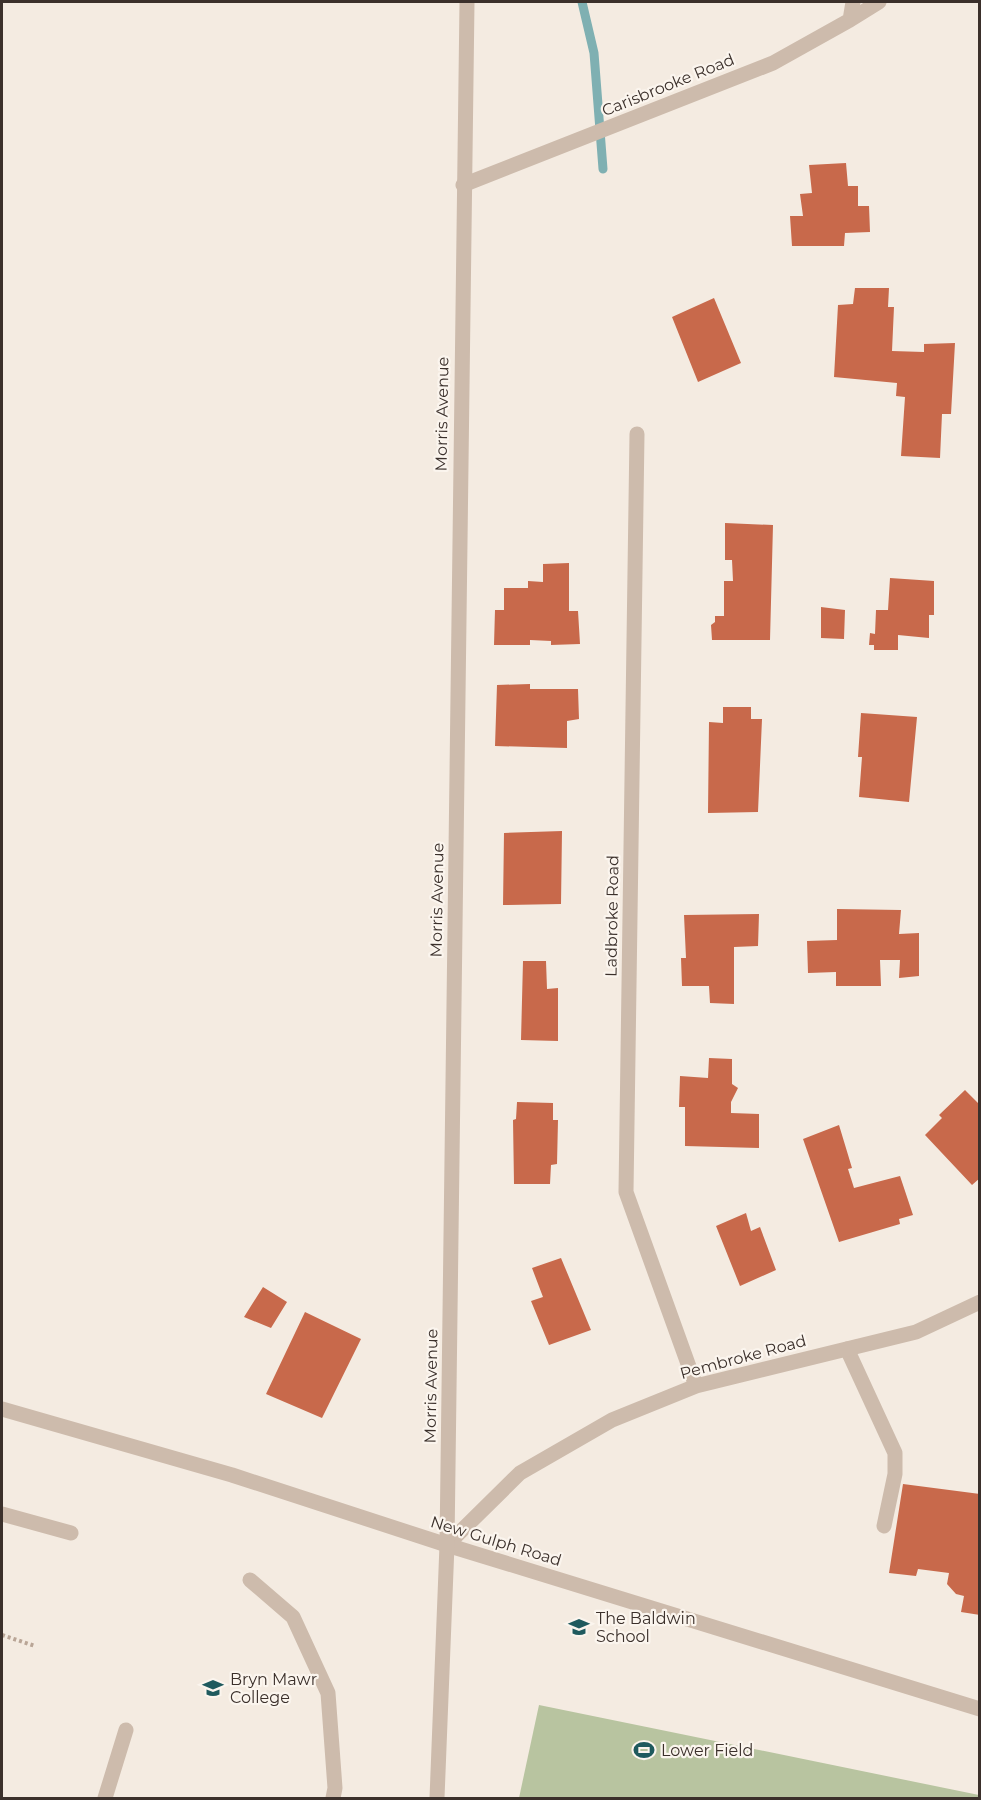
<svg xmlns="http://www.w3.org/2000/svg" width="981" height="1800" font-family="Montserrat,sans-serif">
  <style>
    .green { fill: #b8c4a0 }
    .lines { fill: none; stroke-linecap: round; stroke-linejoin: round }
    .stream { stroke: #7fb0b2; stroke-width: 9 }
    .building { fill: #c8694b }
    .path { stroke: #b9a596; stroke-width: 4; stroke-dasharray: 3 3; stroke-linecap: butt }
    .service { stroke: #cdbbac; stroke-width: 15 }
    .minor { stroke: #cdbbac; stroke-width: 15 }
    .tertiary { stroke: #cdbbac; stroke-width: 15 }
    .labels { text-anchor: middle; dominant-baseline: central; stroke-width: 4.5; stroke-linejoin: round; paint-order: stroke }
    .street-label { font-size: 16px; fill: #3b302b; stroke: #fbf5ee }
    .poi-label { font-size: 16px; fill: #3b302b; stroke: #fbf5ee; text-anchor: start }
  </style>
  <rect width="100%" height="100%" fill="#f4ebe1"/>
  <path class="green" d="M 539,1705 L 979,1795 L 979,1798 L 519,1798 Z"/>
  <g class="lines">
    <path class="stream" d="M 582,2 L 594,53 L 603,169"/>
  </g>
  <path class="building" d="M 846,163 L 848,186 L 858,186 L 858,206 L 869,206 L 870,232 L 845,233 L 844,246 L 792,246 L 790,216 L 803,216 L 800,194 L 812,193 L 809,165 Z
    M 855,288 L 889,288 L 888,307 L 894,307 L 892,351 L 924,352 L 924,344 L 955,343 L 951,414 L 942,414 L 940,458 L 901,456 L 905,397 L 896,396 L 897,383 L 834,377 L 838,305 L 853,304 Z
    M 714,298 L 741,363 L 698,382 L 672,317 Z
    M 725,523 L 773,525 L 770,640 L 712,640 L 711,625 L 715,622 L 715,616 L 724,616 L 724,581 L 733,581 L 732,560 L 725,560 Z
    M 569,563 L 569,611 L 578,611 L 580,644 L 551,645 L 551,641 L 530,640 L 530,645 L 494,645 L 495,610 L 504,610 L 504,588 L 528,588 L 528,581 L 543,582 L 543,564 Z
    M 890,578 L 934,581 L 934,615 L 929,615 L 929,638 L 898,635 L 898,650 L 874,650 L 874,645 L 869,645 L 870,633 L 875,634 L 876,610 L 888,610 Z
    M 821,607 L 845,610 L 844,639 L 821,638 Z
    M 530,684 L 530,689 L 578,689 L 579,719 L 567,721 L 567,748 L 495,746 L 497,685 Z
    M 723,707 L 751,707 L 751,719 L 762,719 L 758,812 L 708,813 L 709,722 L 723,723 Z
    M 861,713 L 917,717 L 909,802 L 859,797 L 862,757 L 858,757 Z
    M 562,831 L 561,904 L 503,905 L 504,833 Z
    M 837,909 L 901,910 L 899,934 L 919,933 L 919,976 L 899,978 L 900,960 L 880,960 L 881,986 L 836,986 L 836,972 L 808,973 L 807,941 L 837,940 Z
    M 759,914 L 758,946 L 734,947 L 734,1004 L 710,1003 L 709,986 L 682,986 L 681,958 L 686,958 L 684,915 Z
    M 523,961 L 546,961 L 547,989 L 558,988 L 558,1041 L 521,1040 Z
    M 709,1058 L 732,1059 L 732,1084 L 738,1088 L 731,1102 L 731,1113 L 759,1114 L 759,1148 L 685,1146 L 685,1107 L 679,1107 L 680,1076 L 708,1078 Z
    M 965,1090 L 980,1105 L 980,1178 L 972,1185 L 925,1135 L 942,1118 L 939,1115 Z
    M 517,1102 L 553,1103 L 553,1120 L 558,1120 L 557,1164 L 551,1165 L 550,1184 L 514,1184 L 513,1120 L 516,1119 Z
    M 839,1125 L 852,1168 L 848,1169 L 854,1188 L 900,1176 L 913,1215 L 899,1219 L 900,1224 L 839,1242 L 803,1139 Z
    M 746,1213 L 751,1231 L 760,1227 L 776,1270 L 740,1286 L 716,1226 Z
    M 561,1258 L 591,1330 L 549,1345 L 531,1301 L 543,1297 L 532,1268 Z
    M 263,1287 L 287,1302 L 271,1328 L 244,1317 Z
    M 305,1312 L 361,1339 L 322,1418 L 266,1394 Z
    M 903,1484 L 980,1494 L 980,1615 L 961,1612 L 964,1596 L 956,1594 L 947,1584 L 949,1573 L 918,1569 L 916,1576 L 889,1573 Z"/>
  <g class="lines">
    <path class="path" d="M 2,1635 L 35,1646"/>
    <path class="service" d="M 847,1349 L 895,1453 L 895,1474 L 884,1526
      M 2,1514 L 71,1533
      M 250,1580 L 293,1617 L 328,1693 L 335,1788 L 333,1798
      M 105,1798 L 126,1730"/>
    <path class="minor" d="M 850,20 L 853,2
      M 463,185 L 773,63 L 850,20 L 879,2
      M 637,434 L 626,1192 L 696,1386
      M 2,1409 L 232,1475 L 447,1545 L 980,1709
      M 447,1545 L 520,1473 L 612,1420 L 696,1386 L 916,1332 L 980,1302"/>
    <path class="tertiary" d="M 437,1798 L 447,1545 L 467,2"/>
  </g>
  <defs>
    <g id="school-bare" transform="scale(1.62)"><path d="M0-5L7-2L0 1L-7-2ZM-4 1L0 2.5L4 1V4Q0 6-4 4Z" fill="#1f5a5e" stroke="#fbf5ee" stroke-width="2.5" paint-order="stroke"/></g>
    <g id="university-bare" transform="scale(1.62)"><path d="M0-5L7-2L0 1L-7-2ZM-4 1L0 2.5L4 1V4Q0 6-4 4Z" fill="#1f5a5e" stroke="#fbf5ee" stroke-width="2.5" paint-order="stroke"/></g>
    <g id="stadium-bare" transform="scale(1.62)"><path d="M0-5a6.5 5 0 1 0 0 10a6.5 5 0 1 0 0-10ZM-3.5-1.8h7v3.6h-7Z" fill="#1f5a5e" stroke="#fbf5ee" stroke-width="2.5" paint-order="stroke"/></g>
  </defs>
  <g fill-rule="evenodd">
    <use href="#school-bare" x="579" y="1627"/>
    <use href="#university-bare" x="213" y="1688"/>
    <use href="#stadium-bare" x="644" y="1750"/>
  </g>
  <g class="labels">
    <g class="street-label">
      <text transform="translate(668 85) rotate(-22)">Carisbrooke Road</text>
      <text transform="translate(442 414) rotate(-89)">Morris Avenue</text>
      <text transform="translate(437 900) rotate(-89)">Morris Avenue</text>
      <text transform="translate(612 916) rotate(-89)">Ladbroke Road</text>
      <text transform="translate(743 1357) rotate(-15)">Pembroke Road</text>
      <text transform="translate(431 1386) rotate(-89)">Morris Avenue</text>
      <text transform="translate(496 1541) rotate(17)">New Gulph Road</text>
    </g>
    <g class="poi-label">
      <text x="596" y="1618">The Baldwin<tspan x="596" dy="18">School</tspan></text>
      <text x="230" y="1679">Bryn Mawr<tspan x="230" dy="18">College</tspan></text>
      <text x="661" y="1750">Lower Field</text>
    </g>
  </g>
  <rect width="981" height="1800" fill="none" stroke="#3b302b" stroke-width="6"/>
</svg>
